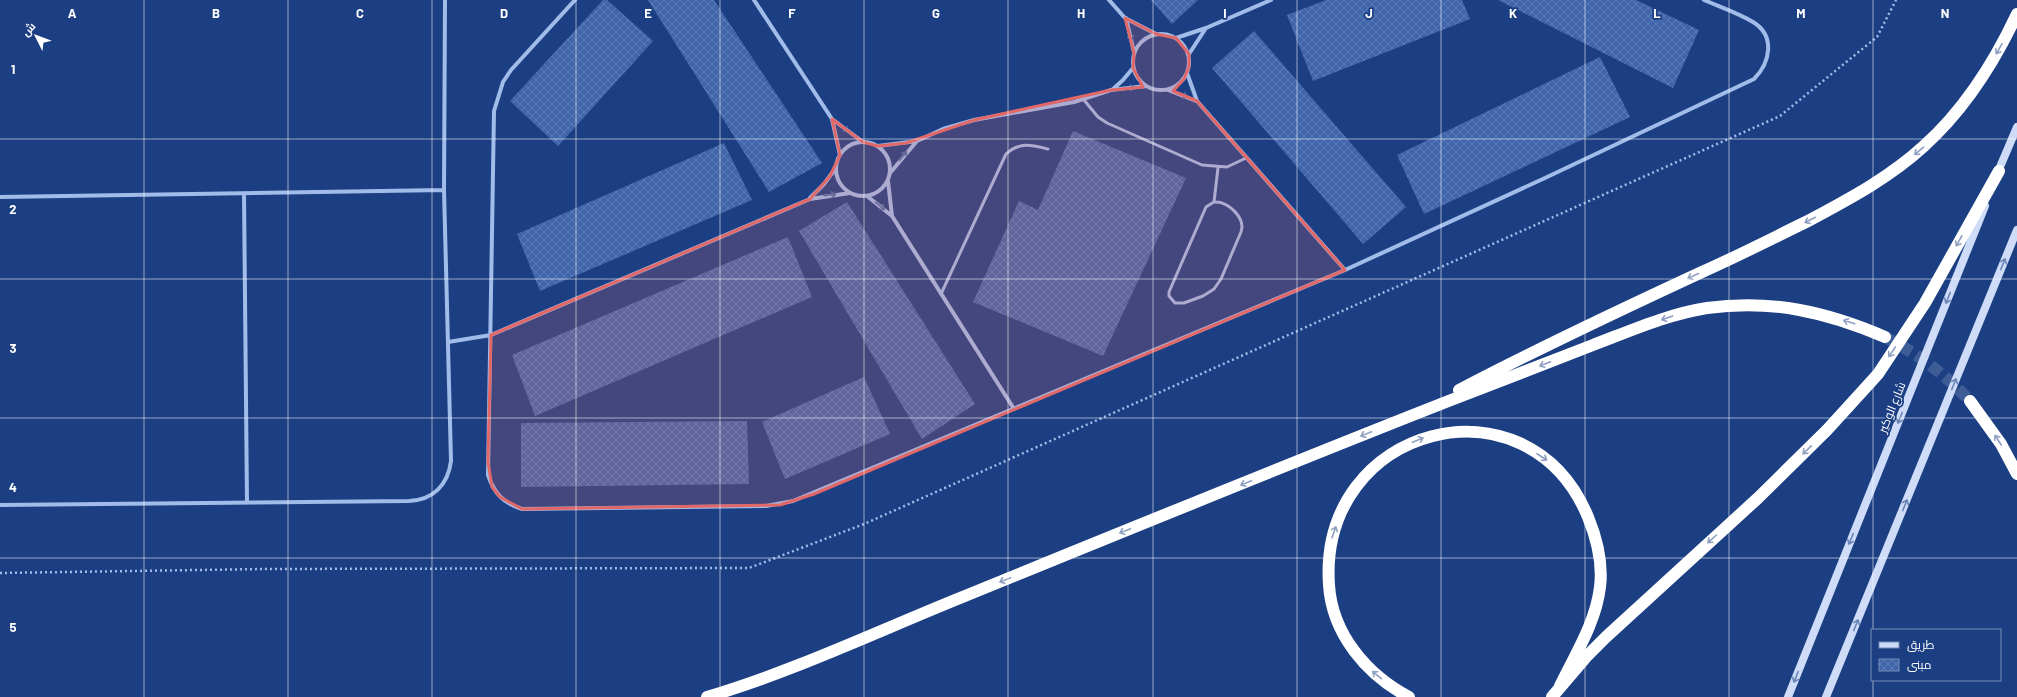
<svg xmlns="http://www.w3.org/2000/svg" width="2017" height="697" font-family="Barlow,Cairo,sans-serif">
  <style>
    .building { fill: url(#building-cross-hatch) }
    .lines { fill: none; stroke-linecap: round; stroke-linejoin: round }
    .highway-tunnel { stroke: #3e5c96; stroke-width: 12; stroke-dasharray: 12 6; stroke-linecap: butt }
    .path { stroke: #a2bcea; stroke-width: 2.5; stroke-dasharray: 2 3; stroke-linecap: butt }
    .lane { stroke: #a2bcea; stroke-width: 3 }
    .street { stroke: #a2bcea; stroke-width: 4 }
    .secondary { stroke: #cedcf8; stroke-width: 8 }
    .highway { stroke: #fff; stroke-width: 12 }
    .oneway { stroke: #4b6ba7 }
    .oneway2 { stroke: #8e9fc1 }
    .oneway3 { stroke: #6c86b8 }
    .marked { fill: #e26868; fill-opacity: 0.2; stroke: #e26868; stroke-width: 3; stroke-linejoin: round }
    .grid { fill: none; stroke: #fff; stroke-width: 1; stroke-opacity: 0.55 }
    .labels { text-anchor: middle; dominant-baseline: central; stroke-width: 3.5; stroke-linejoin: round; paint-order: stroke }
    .street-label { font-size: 12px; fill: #fff; stroke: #1c3f83 }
    .grid-label { font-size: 13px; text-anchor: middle; font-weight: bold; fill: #fff; stroke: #1c3f83; stroke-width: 3.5; stroke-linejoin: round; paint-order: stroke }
  </style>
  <defs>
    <pattern id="building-cross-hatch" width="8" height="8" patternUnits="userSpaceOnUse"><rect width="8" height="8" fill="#4065aa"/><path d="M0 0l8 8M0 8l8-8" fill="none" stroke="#5d7cb7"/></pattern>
  </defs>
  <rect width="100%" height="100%" fill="#1c3f83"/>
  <path class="building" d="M 603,0 L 607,0 L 653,41 L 558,146 L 510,101 Z
    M 648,0 L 714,0 L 822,163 L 769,192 Z
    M 1151,0 L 1198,0 L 1172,24 Z
    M 1326,0 L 1462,0 L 1470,19 L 1313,81 L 1287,15 Z
    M 1498,0 L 1636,0 L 1699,30 L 1673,88 Z
    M 1254,31 L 1406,207 L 1363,244 L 1212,68 Z
    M 1600,57 L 1630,117 L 1424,214 L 1397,155 Z
    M 1073,131 L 1186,178 L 1103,356 L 973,302 L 1019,201 L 1038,210 Z
    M 724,143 L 752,200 L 540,291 L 517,234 Z
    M 847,202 L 975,404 L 922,439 L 799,231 Z
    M 788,237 L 812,297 L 535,416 L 512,355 Z
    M 864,377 L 890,434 L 785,479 L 762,422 Z
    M 747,421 L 749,484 L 521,487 L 521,423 Z"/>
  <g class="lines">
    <path class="highway-tunnel" d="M 1885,337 C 1919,355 1944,373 1970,401"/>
    <path class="path" d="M 0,573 L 264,569 L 749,568 L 864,524 L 1780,116 L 1877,37 L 1896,0"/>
    <path class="lane" d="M 1084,100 L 1098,117 L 1107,123 L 1202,165 L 1227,167 L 1246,158
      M 1214,202 C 1228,201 1246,218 1241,232 L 1221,279 L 1214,289 L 1203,296 L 1184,303 L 1175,303 L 1169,296 L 1169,292 L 1206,207 Z
      M 1214,202 L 1218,168
      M 941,294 L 1006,154 C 1020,141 1032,145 1048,149"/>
    <path class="street" d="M 575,0 L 511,70 L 503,82 L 494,111 L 488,475 C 494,493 503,503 522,509 L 766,506 L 793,501 L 1345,270 L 1545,178 L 1754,79 C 1770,63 1776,36 1753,22 C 1738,13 1720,7 1704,0
      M 754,0 L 832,119 L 840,155
      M 1109,0 L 1125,18 L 1156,34
      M 1126,18 L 1134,52
      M1133 62a28 28 0 1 1 56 0a28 28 0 1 1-56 0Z
      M 1176,38 L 1206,28 L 1271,0
      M 1189,54 L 1206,28
      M 1187,73 L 1197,101 L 1345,270
      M 1112,90 L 1123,80 L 1133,68
      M 1168,90 L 1196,101
      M 832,119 L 863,142
      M836 169a27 27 0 1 1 54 0a27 27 0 1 1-54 0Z
      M 878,146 L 917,141 L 943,129 L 974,120 L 1074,102 L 1111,90 L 1146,86
      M 890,173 L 917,141
      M 888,181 L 892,216
      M 244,194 L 247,502
      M 867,196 L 892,216 L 1014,409
      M 0,197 L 444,190
      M 810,198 L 824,184 L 835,169
      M 448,342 L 491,335 L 810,199 L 850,193
      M 0,505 L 409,501 C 433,500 448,485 451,461 L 444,190 L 445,0"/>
    <path class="secondary" d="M 1997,174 L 2017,127
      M 1788,697 L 1985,206
      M 1826,697 L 2017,230"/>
    <path class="highway" d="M 1459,390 C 1539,348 1620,310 1702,272 C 1738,256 1773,238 1808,221 C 1849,199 1889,178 1924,146 C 1964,110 1994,63 2017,14
      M 1970,401 L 2001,444 L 2017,474
      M 707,697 C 794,671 876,632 960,598 C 1122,532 1283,466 1446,402 C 1495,383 1544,364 1593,345 C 1630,331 1668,314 1707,308 C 1771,299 1827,312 1885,337
      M 1409,697 C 1367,675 1332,634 1329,585 C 1318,425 1528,371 1588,517 C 1597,539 1603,563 1600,587 C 1596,622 1575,655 1560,686
      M 1552,697 L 1586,657 L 1606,637 L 1758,498 L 1827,430 L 1878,374 L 1925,303 L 1999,171"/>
  </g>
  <defs><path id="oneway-shaft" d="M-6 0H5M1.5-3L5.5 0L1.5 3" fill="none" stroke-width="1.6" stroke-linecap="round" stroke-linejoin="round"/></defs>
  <g class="oneway">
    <use href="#oneway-shaft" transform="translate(1130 35) rotate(76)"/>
    <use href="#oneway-shaft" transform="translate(1129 88) rotate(-7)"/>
    <use href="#oneway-shaft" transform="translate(1182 95) rotate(22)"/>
    <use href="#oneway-shaft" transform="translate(847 130) rotate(-143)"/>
    <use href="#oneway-shaft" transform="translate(903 156) rotate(-51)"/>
    <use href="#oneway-shaft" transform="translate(830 195) rotate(-7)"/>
    <use href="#oneway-shaft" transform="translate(880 206) rotate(39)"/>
  </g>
  <g class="oneway2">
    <use href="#oneway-shaft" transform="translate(1999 49) rotate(120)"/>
    <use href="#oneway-shaft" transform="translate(1919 151) rotate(140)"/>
    <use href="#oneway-shaft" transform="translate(1810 220) rotate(153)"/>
    <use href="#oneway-shaft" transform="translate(1959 241) rotate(119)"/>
    <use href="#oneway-shaft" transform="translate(1693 276) rotate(155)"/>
    <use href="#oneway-shaft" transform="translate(1667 318) rotate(161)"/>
    <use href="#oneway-shaft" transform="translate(1849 322) rotate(-162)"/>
    <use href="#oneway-shaft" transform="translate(1892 352) rotate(124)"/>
    <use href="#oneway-shaft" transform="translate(1545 364) rotate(159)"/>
    <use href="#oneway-shaft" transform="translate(1366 434) rotate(158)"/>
    <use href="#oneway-shaft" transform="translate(1418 440) rotate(-22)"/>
    <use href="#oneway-shaft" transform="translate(1998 440) rotate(-123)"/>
    <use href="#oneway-shaft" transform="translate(1807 450) rotate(136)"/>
    <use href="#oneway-shaft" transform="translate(1542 457) rotate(33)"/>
    <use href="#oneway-shaft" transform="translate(1246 483) rotate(158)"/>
    <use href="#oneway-shaft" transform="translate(1125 531) rotate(158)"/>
    <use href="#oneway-shaft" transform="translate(1334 532) rotate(-71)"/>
    <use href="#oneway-shaft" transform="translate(1712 539) rotate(138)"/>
    <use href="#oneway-shaft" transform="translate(1005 580) rotate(158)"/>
    <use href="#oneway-shaft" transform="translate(1377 675) rotate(-141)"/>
  </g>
  <g class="oneway3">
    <use href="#oneway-shaft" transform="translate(2003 264) rotate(-68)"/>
    <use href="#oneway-shaft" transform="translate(1948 298) rotate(112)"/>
    <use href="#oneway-shaft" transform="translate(1954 384) rotate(-68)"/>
    <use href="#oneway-shaft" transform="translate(1900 418) rotate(112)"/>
    <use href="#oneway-shaft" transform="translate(1905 505) rotate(-68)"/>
    <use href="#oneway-shaft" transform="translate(1851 539) rotate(112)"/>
    <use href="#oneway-shaft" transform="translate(1856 625) rotate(-68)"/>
    <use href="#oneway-shaft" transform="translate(1796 677) rotate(112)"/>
  </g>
  <path class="marked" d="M 1125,18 L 1156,34 L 1176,38 L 1189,54 L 1189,67 L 1184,79 L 1173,91 L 1197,101 L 1345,270 L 814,494 L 780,505 L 522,509 L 500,497 L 492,487 L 488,462 L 491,335 L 810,199 L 830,176 L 840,155 L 832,119 L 863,142 L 878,146 L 906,143 L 974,120 L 1111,90 L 1143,87 L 1133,68 L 1134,53 Z"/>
  <path class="grid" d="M 144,0 L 144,697M 288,0 L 288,697M 432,0 L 432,697M 576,0 L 576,697M 720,0 L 720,697M 864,0 L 864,697M 1008,0 L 1008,697M 1153,0 L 1153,697M 1297,0 L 1297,697M 1441,0 L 1441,697M 1585,0 L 1585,697M 1729,0 L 1729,697M 1873,0 L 1873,630M 0,139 L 2017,139M 0,279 L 2017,279M 0,418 L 2017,418M 0,558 L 2017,558M 1873,680 L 1873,697"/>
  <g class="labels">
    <g class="street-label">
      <text transform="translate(1891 407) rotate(-68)">شارع الوكير</text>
    </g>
  </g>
  <g class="grid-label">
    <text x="72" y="18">A</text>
    <text x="216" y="18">B</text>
    <text x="360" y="18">C</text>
    <text x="504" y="18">D</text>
    <text x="648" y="18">E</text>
    <text x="792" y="18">F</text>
    <text x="936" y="18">G</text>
    <text x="1081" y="18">H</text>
    <text x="1225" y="18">I</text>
    <text x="1369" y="18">J</text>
    <text x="1513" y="18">K</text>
    <text x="1657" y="18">L</text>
    <text x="1801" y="18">M</text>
    <text x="1945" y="18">N</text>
    <text x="13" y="74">1</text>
    <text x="13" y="214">2</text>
    <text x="13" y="353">3</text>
    <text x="13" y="492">4</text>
    <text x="13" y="632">5</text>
  </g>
  <rect x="1871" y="629" width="130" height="52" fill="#1c3f83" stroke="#778cb5"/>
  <rect x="1879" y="642" width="20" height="6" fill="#cedcf8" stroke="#778cb5"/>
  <text x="1907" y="649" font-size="12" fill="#ffffff">طريق</text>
  <rect x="1879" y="659" width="20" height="12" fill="url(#building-cross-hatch)" stroke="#778cb5"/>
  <text x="1907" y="669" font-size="12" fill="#ffffff">مبنى</text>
  <g transform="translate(36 36) rotate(312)" stroke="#1c3f83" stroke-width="3" paint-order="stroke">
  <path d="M0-3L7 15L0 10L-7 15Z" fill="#ffffff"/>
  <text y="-6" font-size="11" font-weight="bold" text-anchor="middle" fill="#ffffff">ش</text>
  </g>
</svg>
